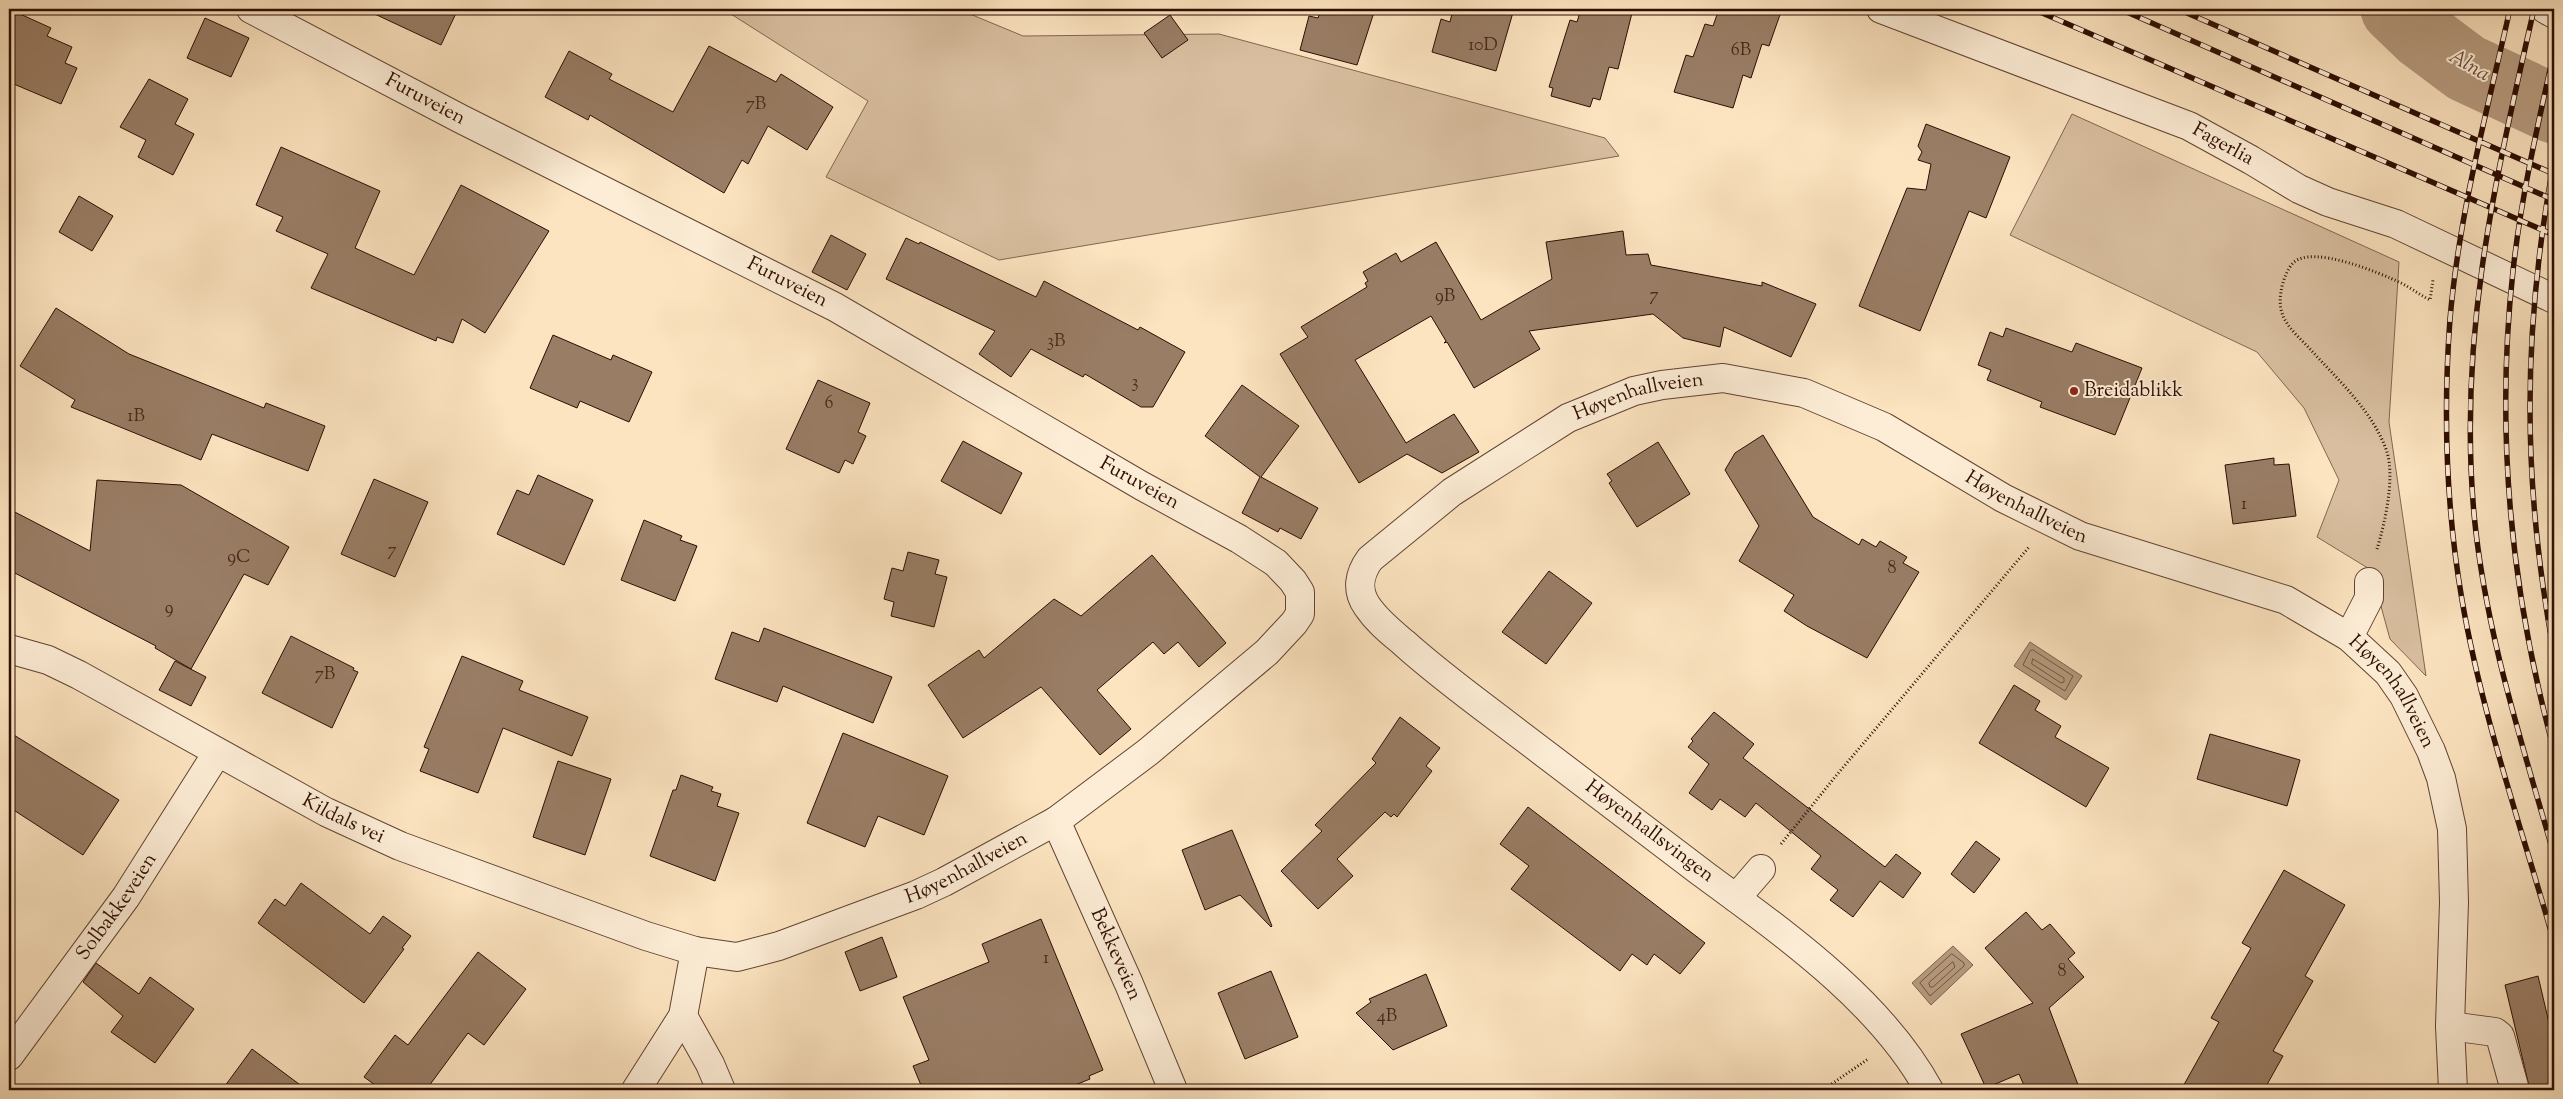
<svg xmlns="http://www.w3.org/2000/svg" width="2563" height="1099" font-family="'Sorts Mill Goudy',serif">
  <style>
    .green { fill: #d9bfa0; stroke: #836651 }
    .water { fill: #b69b7f; stroke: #7f624d }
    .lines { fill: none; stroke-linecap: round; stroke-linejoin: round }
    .shore { stroke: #725440; stroke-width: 1 }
    .river { stroke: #b69b7f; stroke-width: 69 }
    .building { fill: #997d65; stroke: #2d0d02 }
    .minor-casing { stroke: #614332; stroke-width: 30 }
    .path { stroke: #2d0d02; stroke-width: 3; stroke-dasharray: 1 2.5; stroke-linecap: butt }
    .minor { stroke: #fdedd6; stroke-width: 28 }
    .rail-casing { stroke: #2d0d02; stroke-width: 5.5 }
    .rail { stroke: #fdedd6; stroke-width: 4; stroke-dasharray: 11; stroke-linecap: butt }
    .poi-dot { fill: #8f2418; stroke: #fdedd6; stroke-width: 2 }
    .labels { text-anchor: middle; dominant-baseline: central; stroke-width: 4; stroke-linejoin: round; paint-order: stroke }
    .number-label { font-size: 18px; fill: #48291b }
    .street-label { font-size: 20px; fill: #2d0d02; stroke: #fdedd6 }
    .poi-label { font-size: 20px; fill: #2d0d02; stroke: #fdedd6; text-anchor: start }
    .water-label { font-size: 21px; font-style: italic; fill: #6b4d3a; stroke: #fdedd6 }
  </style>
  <rect width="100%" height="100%" fill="#fce4c0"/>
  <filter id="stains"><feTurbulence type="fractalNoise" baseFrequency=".004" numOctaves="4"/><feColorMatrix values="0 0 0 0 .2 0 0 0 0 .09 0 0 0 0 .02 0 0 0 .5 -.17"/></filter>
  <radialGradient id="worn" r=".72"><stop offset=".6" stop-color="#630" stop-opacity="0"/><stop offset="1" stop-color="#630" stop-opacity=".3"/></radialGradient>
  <path class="green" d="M 723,9 L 958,9 L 1023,36 L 1219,34 L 1605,138 L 1619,156 L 999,260 L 826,177 L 868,101 Z
    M 2072,114 L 2399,262 L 2389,422 L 2426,676 L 2390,639 L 2371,570 L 2317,537 L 2339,480 L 2304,408 L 2257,352 L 2010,235 Z"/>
  <path class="water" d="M 2030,642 L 2082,676 L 2066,700 L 2014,666 Z
    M 1953,946 L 1973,965 L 1931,1005 L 1912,983 Z"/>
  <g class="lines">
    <path class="shore" d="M 2033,650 L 2073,676 L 2065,691 L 2023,665 L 2030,651 Z
      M 2033,659 L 2064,678 L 2064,682 L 2061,683 L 2032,664 Z
      M 1952,954 L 1964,963 L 1964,966 L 1930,996 L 1920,983 Z
      M 1953,962 L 1955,967 L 1933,987 L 1930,987 L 1929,983 Z"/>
    <path class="river" d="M 2395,9 L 2422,35 L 2466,68 L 2554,109"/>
  </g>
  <path class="building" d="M 9,9 L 51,28 L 47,36 L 72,47 L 65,63 L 77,68 L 61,104 L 9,82 Z
    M 364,9 L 458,9 L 441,45 Z
    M 1321,9 L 1375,9 L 1357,65 L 1300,50 L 1309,16 L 1318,18 Z
    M 1453,9 L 1514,9 L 1496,71 L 1432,52 L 1441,19 L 1450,22 Z
    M 1581,9 L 1633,9 L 1618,69 L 1609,67 L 1600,100 L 1593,98 L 1590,107 L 1551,96 L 1553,88 L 1549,87 L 1570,20 L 1577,22 Z
    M 1719,9 L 1782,9 L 1769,46 L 1762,44 L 1751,78 L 1743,75 L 1733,108 L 1674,92 L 1686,55 L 1693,57 L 1705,24 L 1713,26 Z
    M 1170,15 L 1188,40 L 1162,58 L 1144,33 Z
    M 205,18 L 249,38 L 231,77 L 187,58 Z
    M 709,46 L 776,82 L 781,74 L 833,107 L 807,150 L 768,126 L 748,164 L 742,160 L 724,193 L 590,115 L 588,120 L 545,97 L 569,51 L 612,74 L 609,79 L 673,112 Z
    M 149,79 L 188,99 L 175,124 L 194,134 L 173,175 L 138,157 L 146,140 L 120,127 Z
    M 1926,124 L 2010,157 L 1986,218 L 1969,211 L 1920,331 L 1859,306 L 1907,188 L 1926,190 L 1931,164 L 1918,160 L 1922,152 L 1918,146 Z
    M 281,147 L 380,191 L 355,248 L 414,275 L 461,185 L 549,231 L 485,333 L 462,319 L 453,343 L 437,337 L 436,341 L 311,288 L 328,254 L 276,231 L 283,217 L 256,205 Z
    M 79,196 L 113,216 L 92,251 L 59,232 Z
    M 1623,231 L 1626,255 L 1648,254 L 1651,265 L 1762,286 L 1762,282 L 1816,304 L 1791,357 L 1724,327 L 1720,347 L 1683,338 L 1653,314 L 1529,331 L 1540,349 L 1474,388 L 1447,342 L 1444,343 L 1446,341 L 1431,316 L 1355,360 L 1406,443 L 1454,414 L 1479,452 L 1442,473 L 1407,454 L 1359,483 L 1280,354 L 1308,337 L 1301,327 L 1367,287 L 1365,283 L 1368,281 L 1363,272 L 1396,253 L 1401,262 L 1436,242 L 1481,320 L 1552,279 L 1546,242 Z
    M 831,235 L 866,254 L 847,290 L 812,272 Z
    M 906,238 L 919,244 L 920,242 L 1036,297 L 1044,281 L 1138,330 L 1140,327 L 1185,352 L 1153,407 L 1141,407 L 1085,374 L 1083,377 L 1031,349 L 1011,377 L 979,354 L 995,331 L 886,279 Z
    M 56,308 L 129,354 L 264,408 L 266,403 L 325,426 L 308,471 L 212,434 L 201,460 L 71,407 L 75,400 L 20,366 Z
    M 2006,328 L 2072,352 L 2076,343 L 2142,368 L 2115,435 L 2040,407 L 2042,402 L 1987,380 L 1991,370 L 1978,365 L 1990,332 L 2003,337 Z
    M 553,335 L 611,360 L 613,355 L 652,372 L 629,422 L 580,401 L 577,408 L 530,388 Z
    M 818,380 L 870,403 L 858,432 L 866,436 L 853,464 L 845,460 L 839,473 L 786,449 Z
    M 1242,385 L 1299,426 L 1261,477 L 1318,508 L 1301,539 L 1280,528 L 1278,532 L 1242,513 L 1260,477 L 1205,436 Z
    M 1763,435 L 1813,517 L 1859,545 L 1862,539 L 1876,547 L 1880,541 L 1907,557 L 1903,563 L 1919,572 L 1867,658 L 1807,626 L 1784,611 L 1794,595 L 1739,561 L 1759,526 L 1725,470 L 1735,453 Z
    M 963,441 L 1022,473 L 1001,514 L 941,481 Z
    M 1658,442 L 1690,494 L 1637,527 L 1609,483 L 1612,481 L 1607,474 Z
    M 2274,458 L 2274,465 L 2289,464 L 2296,516 L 2233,524 L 2225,465 Z
    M 538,475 L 593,500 L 564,565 L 497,534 L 517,490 L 529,495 Z
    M 374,479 L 428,502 L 395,577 L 341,554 Z
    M 97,480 L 181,485 L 289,547 L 268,585 L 244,574 L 191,669 L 155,648 L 156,646 L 9,570 L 9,509 L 90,551 Z
    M 644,520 L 682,536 L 680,540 L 697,546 L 675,601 L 621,580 Z
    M 908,552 L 939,560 L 935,574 L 947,577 L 934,627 L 891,616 L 894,602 L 884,599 L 892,568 L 903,571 Z
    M 1152,555 L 1226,643 L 1199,667 L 1178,642 L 1164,654 L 1153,642 L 1097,690 L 1131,729 L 1100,755 L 1041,687 L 963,738 L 928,685 L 979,650 L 984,658 L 1054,599 L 1081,616 Z
    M 1549,571 L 1592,603 L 1546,664 L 1502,632 Z
    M 764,628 L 892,677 L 873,723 L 783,686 L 777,702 L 715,679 L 732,632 L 759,642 Z
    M 291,636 L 354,668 L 353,670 L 358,672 L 332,728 L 262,693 Z
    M 462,656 L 523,681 L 519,690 L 588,717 L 572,756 L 503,728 L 478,793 L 420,771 L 429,749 L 424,747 Z
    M 175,661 L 206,677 L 191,706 L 159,690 Z
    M 2014,685 L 2040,701 L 2035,710 L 2061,726 L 2055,737 L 2109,768 L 2086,807 L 1979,743 Z
    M 1714,712 L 1754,744 L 1743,758 L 1773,781 L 1885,867 L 1896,854 L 1921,873 L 1903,898 L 1880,881 L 1853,917 L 1830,900 L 1838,890 L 1811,869 L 1821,856 L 1756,803 L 1745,817 L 1720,799 L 1712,810 L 1689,793 L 1709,764 L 1688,747 L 1693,741 L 1691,739 Z
    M 1400,717 L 1440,748 L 1426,766 L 1432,771 L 1397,817 L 1394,814 L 1391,817 L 1385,812 L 1337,859 L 1353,876 L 1318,909 L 1281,871 L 1322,831 L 1315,825 L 1376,763 L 1372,759 Z
    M 9,732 L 119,800 L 83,855 L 9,807 Z
    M 843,733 L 948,776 L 924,835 L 878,816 L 865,847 L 807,823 Z
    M 2210,734 L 2300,760 L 2287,806 L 2197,779 Z
    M 558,761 L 611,779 L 585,855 L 533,837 Z
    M 681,775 L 713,787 L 711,791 L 721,794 L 717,806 L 739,813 L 715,881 L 650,856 L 673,790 L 676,790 Z
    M 1528,807 L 1705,943 L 1680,974 L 1654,954 L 1647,965 L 1632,954 L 1620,971 L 1511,889 L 1529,866 L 1500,844 Z
    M 1232,830 L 1272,926 L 1271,927 L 1240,895 L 1205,910 L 1182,850 Z
    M 1976,841 L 2000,859 L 1974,893 L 1951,874 Z
    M 2284,870 L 2345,905 L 2305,976 L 2313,981 L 2273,1051 L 2283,1056 L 2264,1090 L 2181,1090 L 2219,1022 L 2211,1018 L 2251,948 L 2242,943 Z
    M 301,883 L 370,934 L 383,916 L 411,936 L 402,948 L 404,949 L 364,1003 L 258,923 L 275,899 L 285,906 Z
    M 2026,912 L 2042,930 L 2050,924 L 2075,953 L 2068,959 L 2084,977 L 2049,1008 L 2080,1090 L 2026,1090 L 2019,1074 L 1986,1088 L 1961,1034 L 2033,1003 L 1985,948 Z
    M 1041,919 L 1103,1070 L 1089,1076 L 1090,1079 L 1063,1090 L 923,1090 L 913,1066 L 929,1060 L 903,997 L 989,962 L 982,944 Z
    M 882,937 L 897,977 L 860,991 L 845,952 Z
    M 478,952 L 526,989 L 484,1045 L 468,1033 L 426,1090 L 382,1090 L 364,1077 L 395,1035 L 408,1045 Z
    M 96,963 L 139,994 L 150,977 L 194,1009 L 155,1063 L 111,1032 L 123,1016 L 83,982 Z
    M 1271,971 L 1298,1037 L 1245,1059 L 1218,993 Z
    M 1426,974 L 1447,1026 L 1393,1050 L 1356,1013 L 1371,1002 L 1369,999 Z
    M 2538,976 L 2554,1044 L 2554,1090 L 2530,1090 L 2505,985 Z
    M 252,1049 L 307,1090 L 222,1090 Z"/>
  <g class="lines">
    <g class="minor-casing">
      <g id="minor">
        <path id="s1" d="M 1881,9 L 2189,126 L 2251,160 L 2299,189 L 2328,202 L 2396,224 L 2554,299"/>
        <path d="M 2545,9 L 2554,14"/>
        <path d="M 2349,637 L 2369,598 L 2369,582"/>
        <path id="s2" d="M 9,649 L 48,660 L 79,675 L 326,812 L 400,846 L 646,936 L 695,951 L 737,957 L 779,946 L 916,895 L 944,882 L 1056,821 L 1148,752 L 1267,652 L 1294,623 L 1300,614 L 1300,592 L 1293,581 L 1276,563 L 1239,539 L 1142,486 L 835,307 L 461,119 L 251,9"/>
        <path id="s3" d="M 1056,821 L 1129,984 L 1173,1090"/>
        <path d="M 1736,898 L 1761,869"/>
        <path d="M 683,1016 L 710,1064 L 721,1090"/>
        <path d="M 2450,1026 L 2495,1032 L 2500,1036 L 2515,1090"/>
        <path id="s4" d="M 9,1056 L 126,897 L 217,753"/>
        <path d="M 636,1090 L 683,1016 L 695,951"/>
        <path id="s5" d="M 1929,1090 C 1880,1000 1783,933 1702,873 C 1634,821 1566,769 1498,718 C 1466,694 1434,670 1404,643 C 1391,632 1377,621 1367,606 C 1356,590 1359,574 1370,559 L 1452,492 L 1568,418 L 1634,391 L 1662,385 L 1723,378 L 1804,393 L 1884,427 L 2003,498 L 2080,536 L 2286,600 L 2349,637 L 2388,673 L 2404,696 L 2431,751 L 2441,778 L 2452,829 L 2454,902 L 2450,1026 L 2453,1090"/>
      </g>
    </g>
    <path class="path" d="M 2377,549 C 2385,523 2395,478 2387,452 C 2373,411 2338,380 2310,349 C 2300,338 2287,328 2282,313 C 2277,299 2283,274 2293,263 C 2312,244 2380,273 2401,283 C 2411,288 2420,295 2430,300 L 2433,280
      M 1781,844 L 1835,777 L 2029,547
      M 1823,1090 L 1868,1059"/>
    <use href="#minor" class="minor"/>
    <g class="rail-casing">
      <path id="rail" d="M 2033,9 L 2554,235
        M 2120,9 L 2554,200
        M 2178,9 L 2554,174
        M 2510,9 C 2487,111 2459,214 2450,319 C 2443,413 2446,507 2462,600 C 2482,716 2522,829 2554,942
        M 2534,9 C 2495,181 2458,335 2474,514 C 2485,631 2522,743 2554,855
        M 2554,52 C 2538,124 2521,197 2513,271 C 2495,433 2511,593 2554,750
        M 2554,161 C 2522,332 2522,482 2554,653"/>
    </g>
    <use href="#rail" class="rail"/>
  </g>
  <circle class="poi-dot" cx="2074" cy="391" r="5"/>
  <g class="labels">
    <g class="number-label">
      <text x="1483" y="46">10D</text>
      <text x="1741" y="51">6B</text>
      <text x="756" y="105">7B</text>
      <text x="1654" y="296">7</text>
      <text x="1445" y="297">9B</text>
      <text x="1056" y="342">3B</text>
      <text x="1135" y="383">3</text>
      <text x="829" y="404">6</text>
      <text x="136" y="417">1B</text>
      <text x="2244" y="505">1</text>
      <text x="392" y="551">7</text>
      <text x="239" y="558">9C</text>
      <text x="1892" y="569">8</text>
      <text x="169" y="609">9</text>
      <text x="325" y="675">7B</text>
      <text x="1046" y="959">1</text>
      <text x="2062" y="972">8</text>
      <text x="1387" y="1017">4B</text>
    </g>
    <g class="street-label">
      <text transform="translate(425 100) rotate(28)">Furuveien</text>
      <text stroke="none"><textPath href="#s1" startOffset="368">Fagerlia</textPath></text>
      <text transform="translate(787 283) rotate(27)">Furuveien</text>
      <text stroke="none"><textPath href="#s5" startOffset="1114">Høyenhallveien</textPath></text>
      <text transform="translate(1139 484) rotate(29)">Furuveien</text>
      <text stroke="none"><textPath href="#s5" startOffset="1534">Høyenhallveien</textPath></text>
      <text stroke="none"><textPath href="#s5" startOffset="1954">Høyenhallveien</textPath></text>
      <text stroke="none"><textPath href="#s2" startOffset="376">Kildals vei</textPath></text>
      <text transform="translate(1649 832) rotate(37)">Høyenhallsvingen</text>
      <text stroke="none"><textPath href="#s2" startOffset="1041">Høyenhallveien</textPath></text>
      <text stroke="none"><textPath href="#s4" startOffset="184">Solbakkeveien</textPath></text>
      <text stroke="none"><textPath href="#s3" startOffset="146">Bekkeveien</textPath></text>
    </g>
    <g class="poi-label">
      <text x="2084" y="391">Breidablikk</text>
    </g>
    <g class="water-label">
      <text transform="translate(2469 66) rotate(30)">Alna</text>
    </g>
  </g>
  <rect width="2563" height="1099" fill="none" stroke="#fce4c0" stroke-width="30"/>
  <rect x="10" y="10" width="2543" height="1079" fill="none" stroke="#2d0d02" stroke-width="2.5"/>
  <rect x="15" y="15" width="2533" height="1069" fill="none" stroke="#2d0d02"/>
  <rect width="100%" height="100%" filter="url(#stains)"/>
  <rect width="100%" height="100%" fill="url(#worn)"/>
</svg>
